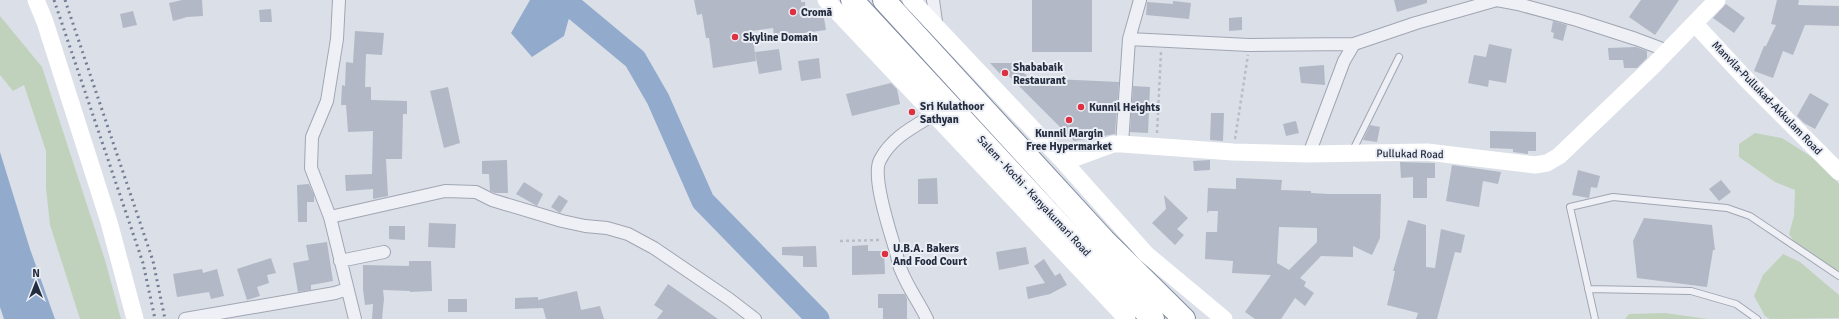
<svg xmlns="http://www.w3.org/2000/svg" width="1839" height="319" font-family="Signika,sans-serif">
  <style>
    .green { fill: #c0d2bb }
    .water { fill: #92abcc }
    .lines { fill: none; stroke-linecap: round; stroke-linejoin: round }
    .river { stroke: #92abcc; stroke-width: 23 }
    .building { fill: #b2b8c5; fill-rule: evenodd }
    .lane-casing { stroke: #a0a6b2; stroke-width: 8 }
    .street-casing { stroke: #a0a6b2; stroke-width: 14 }
    .highway-casing { stroke: #818ba0; stroke-width: 24 }
    .path { stroke: #b9bdc6; stroke-width: 2.5; stroke-dasharray: 3 3; stroke-linecap: butt }
    .lane { stroke: #eef0f6; stroke-width: 6 }
    .street { stroke: #eef0f6; stroke-width: 12 }
    .secondary { stroke: #fff; stroke-width: 17 }
    .highway { stroke: #fff; stroke-width: 22 }
    .rail { stroke: #737d93; stroke-width: 3; stroke-dasharray: 2 4; stroke-linecap: butt }
    .poi-dot { fill: #dc3140; stroke: #ebeef5; stroke-width: 1.5 }
    .labels { text-anchor: middle; dominant-baseline: central; stroke-width: 4; stroke-linejoin: round; paint-order: stroke }
    .poi-label { font-size: 11px; font-weight: bold; fill: #242c3f; stroke: #ebeef5; text-anchor: start }
    .street-label { font-size: 11px; fill: #242c3f; stroke: #ebeef5 }
  </style>
  <rect width="100%" height="100%" fill="#dbdfe8"/>
  <path class="green" d="M 0,16 L 42,67 L 105,260 L 121,319 L 80,319 L 50,225 L 46,188 L 46,151 L 24,85 L 13,91 L 0,75 Z
    M 1755,133 L 1782,138 L 1818,161 L 1839,184 L 1839,273 L 1797,246 L 1789,234 L 1794,216 L 1795,190 L 1775,182 L 1739,157 L 1739,144 Z
    M 1783,254 L 1800,262 L 1839,295 L 1839,318 L 1770,319 L 1765,316 L 1754,296 L 1763,275 Z
    M 1665,313 L 1708,319 L 1625,319 L 1629,314 Z"/>
  <path class="water" d="M 530,0 L 574,0 L 564,36 L 532,57 L 511,33 Z
    M 0,152 L 30,249 L 55,319 L 4,319 L 0,307 Z"/>
  <g class="lines">
    <path class="river" d="M 564,0 L 635,59 L 658,99 L 703,201 L 818,319"/>
  </g>
  <path class="building" d="M 182,0 L 202,0 L 203,16 L 187,17 L 173,21 L 169,3 Z
    M 694,0 L 801,0 L 801,2 L 805,2 L 806,13 L 823,12 L 826,30 L 774,37 L 773,28 L 752,31 L 756,61 L 713,68 L 709,38 L 706,38 L 702,14 L 697,15 Z
    M 1032,0 L 1092,0 L 1092,52 L 1032,52 Z
    M 1394,0 L 1427,0 L 1427,3 L 1397,12 Z
    M 1641,0 L 1679,0 L 1655,35 L 1629,17 Z
    M 1777,0 L 1799,0 L 1798,5 L 1839,6 L 1839,26 L 1805,25 L 1793,55 L 1783,51 L 1773,78 L 1754,71 L 1764,46 L 1766,46 L 1776,25 L 1771,24 Z
    M 1173,1 L 1191,3 L 1189,19 L 1146,15 L 1147,2 L 1173,4 Z
    M 1726,4 L 1745,18 L 1734,33 L 1713,18 Z
    M 271,9 L 272,22 L 260,22 L 259,10 Z
    M 133,11 L 137,25 L 123,28 L 120,14 Z
    M 1242,17 L 1242,30 L 1229,31 L 1229,18 Z
    M 1553,21 L 1567,25 L 1563,41 L 1553,38 L 1554,33 L 1551,32 Z
    M 355,31 L 384,33 L 382,55 L 366,54 L 365,87 L 371,87 L 371,100 L 407,101 L 407,114 L 403,114 L 402,159 L 386,159 L 388,196 L 373,199 L 373,189 L 346,191 L 345,175 L 372,174 L 373,131 L 348,132 L 346,105 L 341,105 L 342,85 L 345,86 L 346,62 L 353,63 Z
    M 1489,44 L 1512,49 L 1506,83 L 1489,80 L 1488,87 L 1468,83 L 1474,55 L 1486,57 Z
    M 1636,47 L 1647,51 L 1647,58 L 1637,68 L 1624,68 L 1623,60 L 1609,60 L 1608,48 Z
    M 779,49 L 782,70 L 759,74 L 755,52 Z
    M 819,58 L 821,78 L 801,81 L 798,61 Z
    M 990,63 L 1012,63 L 1032,80 L 1032,78 L 1119,82 L 1115,134 L 1074,141 L 1008,75 L 1003,77 Z
    M 1324,65 L 1325,85 L 1301,83 L 1299,67 Z
    M 891,83 L 897,89 L 900,104 L 852,116 L 846,94 Z
    M 1133,86 L 1150,87 L 1148,133 L 1130,132 Z
    M 448,87 L 460,143 L 444,148 L 430,91 Z
    M 1810,93 L 1829,104 L 1815,129 L 1804,123 L 1797,116 Z
    M 1211,113 L 1224,113 L 1223,141 L 1210,140 Z
    M 1296,121 L 1299,133 L 1286,136 L 1283,124 Z
    M 1370,125 L 1380,127 L 1377,142 L 1363,140 Z
    M 1490,131 L 1536,132 L 1536,151 L 1528,151 L 1528,154 L 1513,152 L 1513,149 L 1490,148 Z
    M 507,160 L 508,193 L 495,193 L 490,191 L 489,174 L 482,174 L 482,161 Z
    M 1210,160 L 1210,170 L 1194,171 L 1193,161 Z
    M 1400,162 L 1435,163 L 1435,178 L 1427,178 L 1427,198 L 1413,198 L 1413,177 L 1401,178 Z
    M 1452,165 L 1501,172 L 1498,184 L 1483,181 L 1479,207 L 1446,201 Z
    M 1578,170 L 1600,176 L 1597,188 L 1591,187 L 1589,198 L 1572,195 Z
    M 937,178 L 938,204 L 918,204 L 918,179 Z
    M 1236,178 L 1282,180 L 1281,190 L 1311,191 L 1311,193 L 1328,194 L 1381,194 L 1380,238 L 1372,255 L 1353,246 L 1353,257 L 1321,256 L 1300,278 L 1306,282 L 1304,286 L 1314,293 L 1305,306 L 1295,298 L 1281,319 L 1255,319 L 1245,312 L 1271,275 L 1232,273 L 1233,261 L 1205,259 L 1206,232 L 1217,232 L 1218,211 L 1209,211 L 1207,213 L 1208,188 L 1236,189 ZM 1279,227 L 1317,228 L 1317,242 L 1289,270 L 1277,263 Z
    M 1721,180 L 1731,192 L 1719,201 L 1709,189 Z
    M 524,182 L 543,194 L 537,206 L 516,194 Z
    M 309,184 L 314,195 L 314,202 L 307,202 L 307,222 L 298,222 L 297,185 Z
    M 559,195 L 568,201 L 560,213 L 551,207 Z
    M 1164,195 L 1188,218 L 1177,229 L 1184,235 L 1175,245 L 1152,223 L 1166,209 Z
    M 1644,218 L 1712,225 L 1715,250 L 1713,250 L 1707,287 L 1637,278 L 1633,241 Z
    M 1408,220 L 1426,225 L 1426,267 L 1435,268 L 1441,229 L 1465,235 L 1461,253 L 1455,252 L 1437,319 L 1416,319 L 1418,313 L 1387,305 L 1393,281 L 1395,271 L 1393,271 Z
    M 429,223 L 456,224 L 455,248 L 428,247 Z
    M 389,226 L 405,226 L 405,240 L 389,239 Z
    M 327,242 L 333,281 L 311,285 L 311,290 L 298,292 L 293,263 L 309,260 L 306,245 Z
    M 868,245 L 868,251 L 884,251 L 885,274 L 852,275 L 852,246 Z
    M 816,246 L 817,267 L 803,267 L 803,256 L 782,255 L 782,247 Z
    M 1026,247 L 1029,264 L 999,270 L 996,252 Z
    M 271,258 L 276,273 L 267,275 L 269,283 L 257,287 L 260,296 L 247,300 L 237,269 Z
    M 1044,259 L 1055,276 L 1060,273 L 1067,285 L 1050,294 L 1028,299 L 1026,287 L 1045,283 L 1034,266 Z
    M 409,261 L 431,261 L 432,291 L 410,292 L 410,291 L 383,290 L 384,299 L 382,319 L 372,319 L 373,304 L 365,305 L 363,289 L 363,265 L 409,266 Z
    M 202,269 L 203,273 L 217,269 L 224,296 L 211,299 L 209,292 L 177,297 L 173,274 Z
    M 668,284 L 718,319 L 657,319 L 663,311 L 654,305 Z
    M 577,291 L 581,310 L 600,306 L 604,319 L 546,319 L 543,308 L 515,309 L 515,298 L 538,297 L 538,300 Z
    M 878,294 L 905,294 L 907,299 L 907,319 L 883,319 L 883,308 L 878,308 Z
    M 448,299 L 467,299 L 467,312 L 448,312 Z"/>
  <g class="lines">
    <g class="lane-casing">
      <path id="lane" d="M 1352,152 L 1399,57
        M 1588,289 L 1691,291 L 1736,304 L 1757,319
        M 1595,319 L 1570,207 L 1613,197 L 1727,208 L 1750,216 L 1839,276"/>
    </g>
    <g class="street-casing">
      <path id="street" d="M 339,0 L 337,39 L 327,101 L 312,137 L 311,168 L 330,217 L 355,319
        M 933,0 L 937,29
        M 1129,39 L 1249,45 L 1354,44 L 1416,23 L 1497,0 L 1518,4 L 1577,20 L 1636,39 L 1668,51
        M 1122,144 L 1129,39 L 1140,0
        M 1309,154 L 1344,61 L 1354,44
        M 330,217 L 445,191 L 476,192 L 492,200 L 562,221 L 585,226 L 607,228 L 628,234 L 654,248 L 729,299 L 755,319
        M 340,261 L 384,252
        M 185,319 L 335,293 L 347,289
        M 927,319 C 919,302 908,288 901,270 C 898,265 898,258 896,252 C 891,234 871,177 880,160 C 891,138 913,127 933,115"/>
    </g>
    <g class="highway-casing">
      <path id="highway" d="M 852,0 L 1088,255 L 1153,319
        M 884,0 L 1104,240 L 1184,319"/>
    </g>
    <path class="path" d="M 1157,133 L 1161,52
      M 1235,139 L 1248,55
      M 840,241 L 881,240"/>
    <use href="#lane" class="lane"/>
    <use href="#street" class="street"/>
    <path class="secondary" d="M 36,0 L 45,22 L 109,222 L 135,319
      M 826,0 L 1127,319
      M 911,0 L 1064,162 L 1146,254 L 1224,319
      M 1695,24 L 1744,77 L 1839,172
      M 1064,162 L 1113,144 L 1122,144 L 1233,152 L 1309,154 L 1427,152 L 1535,165 L 1547,163 L 1559,156 L 1652,67 L 1717,0"/>
    <use href="#highway" class="highway"/>
    <path class="rail" d="M 54,0 L 143,263 L 155,319
      M 65,0 L 153,261 L 165,319"/>
  </g>
  <g class="poi-dot">
    <circle cx="793" cy="12" r="4"/>
    <circle cx="735" cy="37" r="4"/>
    <circle cx="1005" cy="73" r="4"/>
    <circle cx="1081" cy="107" r="4"/>
    <circle cx="912" cy="112" r="4"/>
    <circle cx="1069" cy="120" r="4"/>
    <circle cx="885" cy="254" r="4"/>
  </g>
  <g class="labels">
    <g class="poi-label">
      <text x="801" y="12">Cromā</text>
      <text x="743" y="37">Skyline Domain</text>
      <text x="1013" y="67">Shababaik<tspan x="1013" dy="13">Restaurant</tspan></text>
      <text x="920" y="106">Sri Kulathoor<tspan x="920" dy="13">Sathyan</tspan></text>
      <text x="1089" y="107">Kunnil Heights</text>
      <text x="1069" y="133" text-anchor="middle">Kunnil Margin<tspan x="1069" dy="13">Free Hypermarket</tspan></text>
      <text x="893" y="248">U.B.A. Bakers<tspan x="893" dy="13">And Food Court</tspan></text>
    </g>
    <g class="street-label">
      <text transform="translate(1767 98) rotate(46)">Manvila-Pullukad-Akkulam Road</text>
      <text transform="translate(1410 154) rotate(1)">Pullukad Road</text>
      <text transform="translate(1034 196) rotate(47)">Salem - Kochi - Kanyakumari Road</text>
    </g>
  </g>
  <g transform="translate(36 283)" stroke="#ebeef5" stroke-width="3" paint-order="stroke">
  <path d="M0-3L7 15L0 10L-7 15Z" fill="#242c3f"/>
  <text y="-6" font-size="11" font-weight="bold" text-anchor="middle" fill="#242c3f">N</text>
  </g>
</svg>
